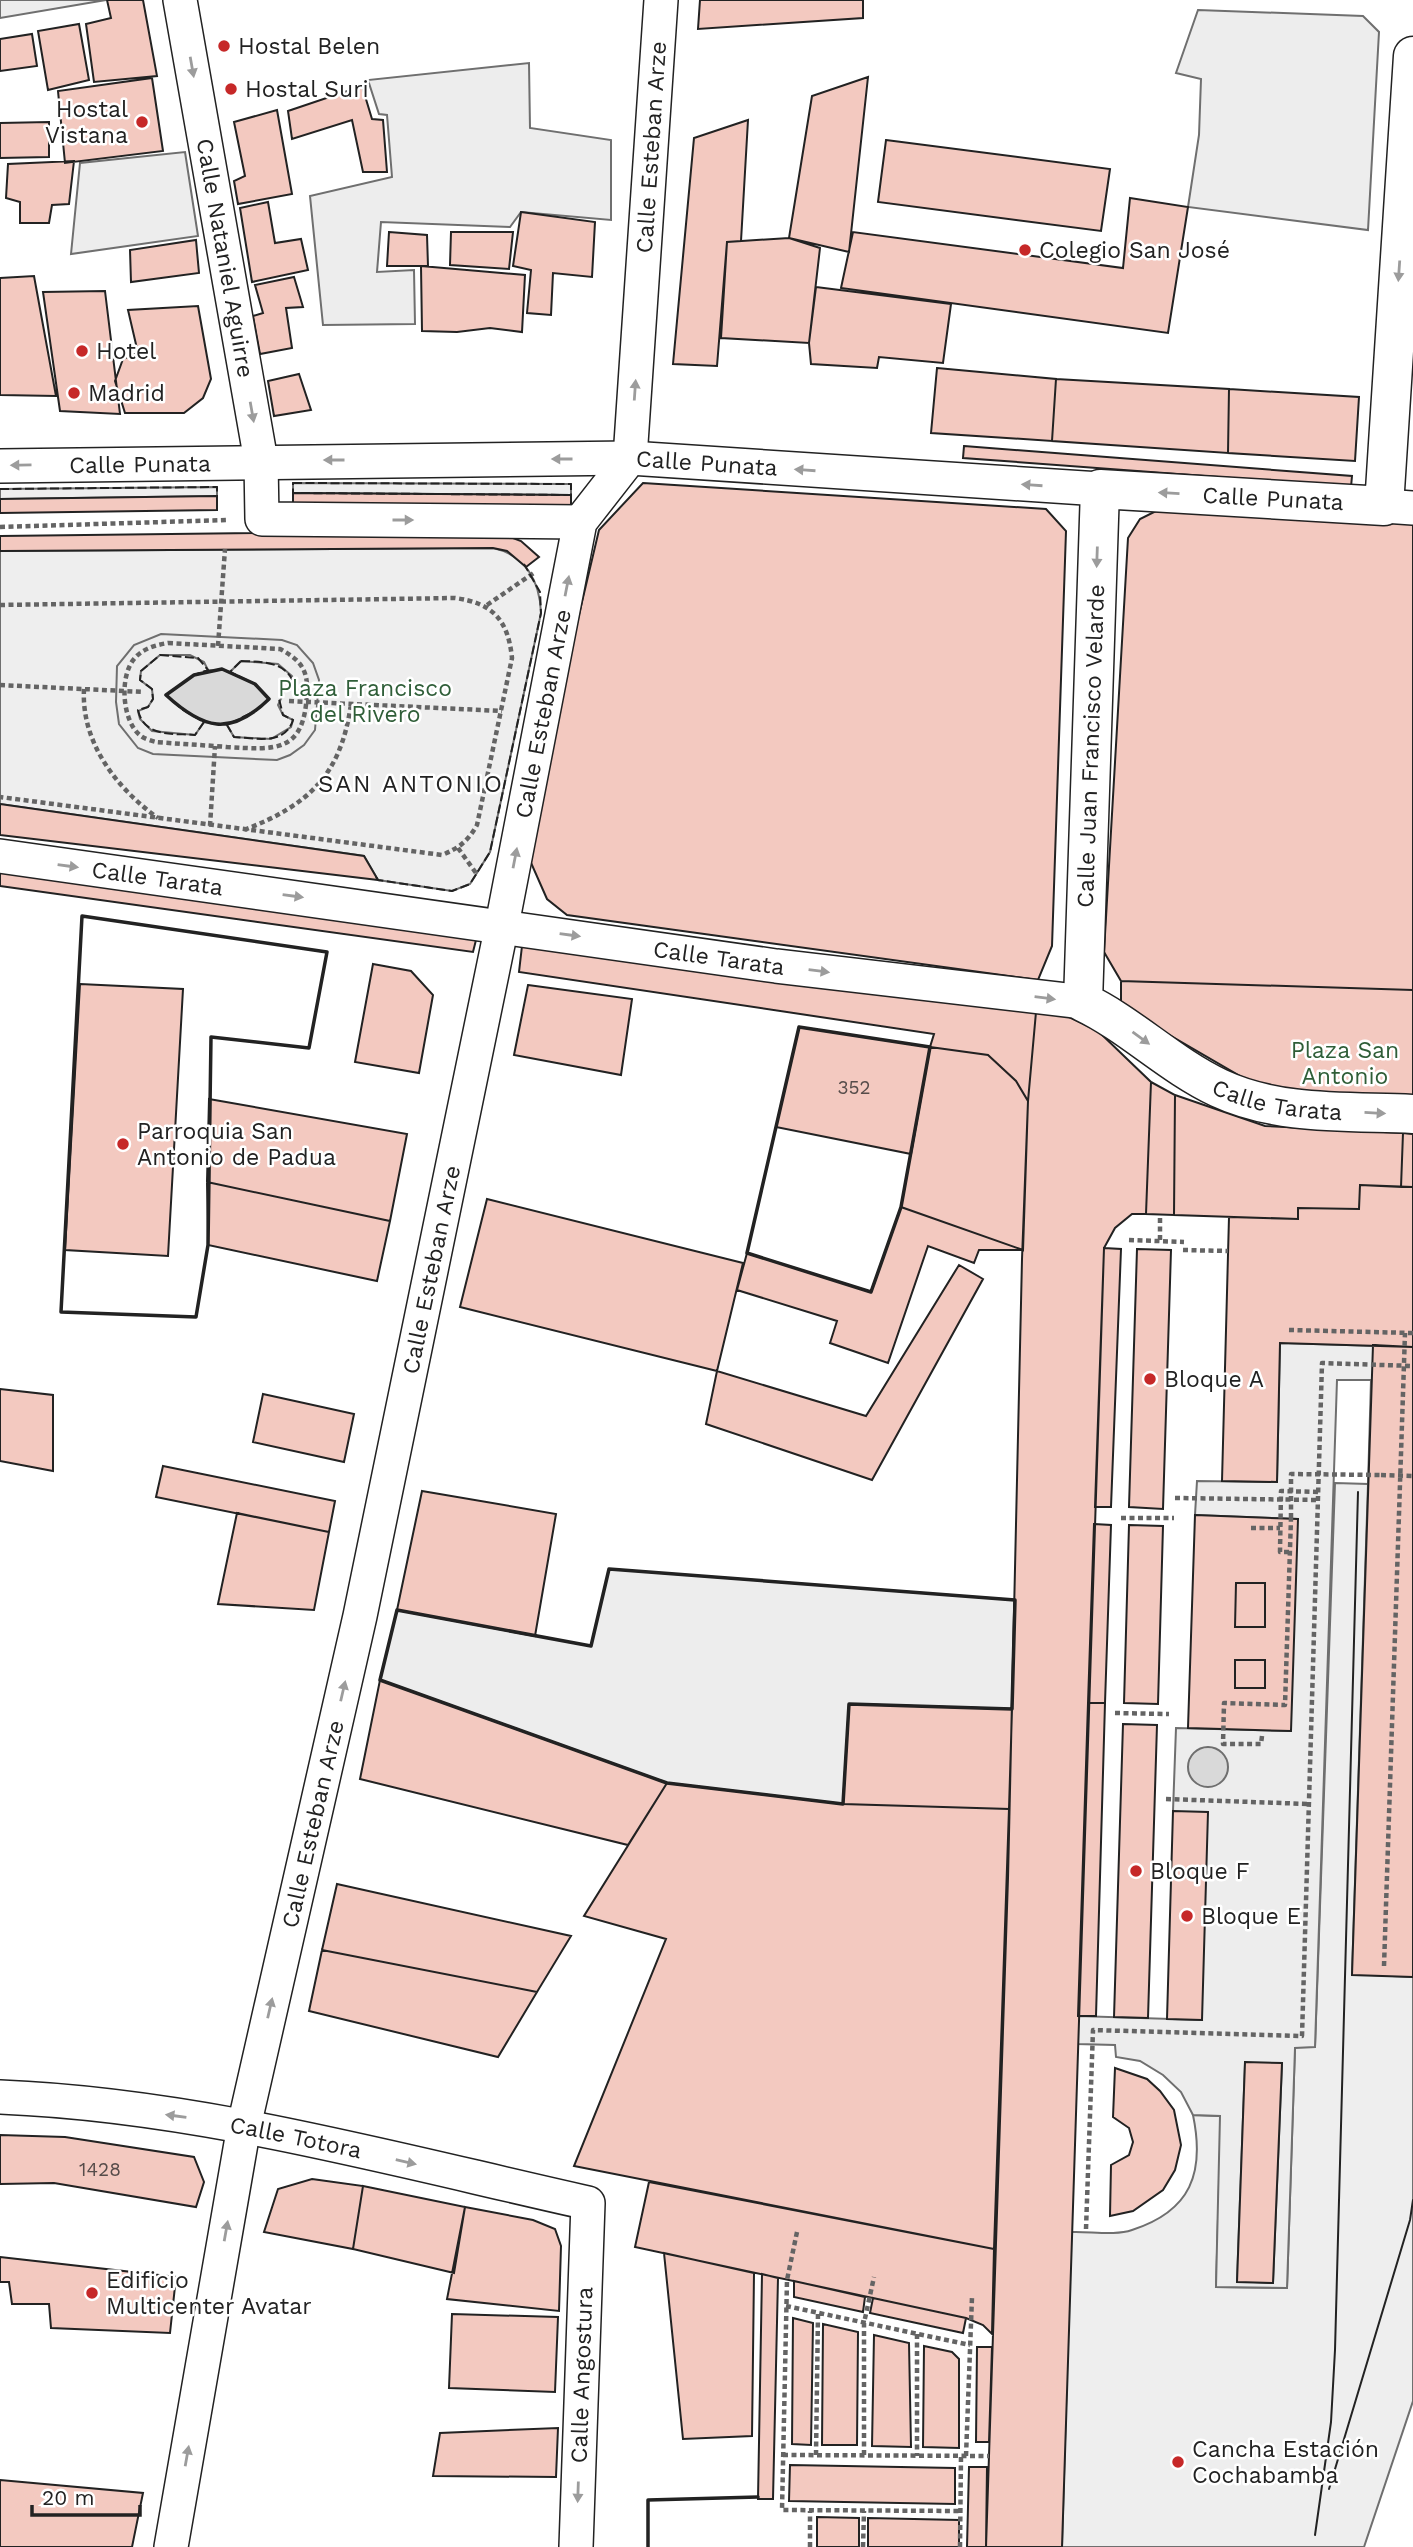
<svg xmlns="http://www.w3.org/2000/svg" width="1413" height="2547" font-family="'Work Sans',sans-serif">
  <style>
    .green { fill: #eee; stroke: #6f6f6f; stroke-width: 2 }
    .parking { fill: #ededed; stroke: #6f6f6f; stroke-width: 2; fill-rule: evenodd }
    .water { fill: #d9d9d9; stroke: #6f6f6f; stroke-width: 2 }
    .building { fill: #f3c9c0; stroke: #222; stroke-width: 2 }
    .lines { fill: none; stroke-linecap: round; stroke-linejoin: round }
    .minor-casing { stroke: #222; stroke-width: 36 }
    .secondary-casing { stroke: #222; stroke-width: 41 }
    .path { stroke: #646464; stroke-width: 4.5; stroke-dasharray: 5 3.5; stroke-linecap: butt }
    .minor { stroke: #fff; stroke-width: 33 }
    .secondary { stroke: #fff; stroke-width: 38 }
    .tram { stroke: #222; stroke-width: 2 }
    .path-bridge { stroke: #646464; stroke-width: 4.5; stroke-dasharray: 5 3.5; stroke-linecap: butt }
    .fence { stroke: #222; stroke-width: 2; stroke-dasharray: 9 3.5; stroke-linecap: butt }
    .wall { stroke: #222; stroke-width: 3.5 }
    .oneway { fill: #9c9c9c }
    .poi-dot { fill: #c62828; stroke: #fff; stroke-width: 2.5 }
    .labels { text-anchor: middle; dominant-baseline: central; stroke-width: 5; stroke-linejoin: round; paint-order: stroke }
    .number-label { font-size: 19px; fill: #564c4a }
    .poi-label { font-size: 23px; fill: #222; stroke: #fff; text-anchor: start }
    .street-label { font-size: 23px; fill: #222; stroke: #fff }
    .park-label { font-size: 23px; fill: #2f5e38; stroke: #fff }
    .neighbourhood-label { font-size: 24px; letter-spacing: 2px; fill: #222; stroke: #fff }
  </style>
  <rect width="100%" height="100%" fill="#fff"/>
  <path class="green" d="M 293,483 L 571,484 L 571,495 L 293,493 Z
    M 217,487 L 217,496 L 0,499 L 0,489 Z
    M 493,548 C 526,555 540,582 541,613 L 490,852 L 470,884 L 452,891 L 378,880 L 364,856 L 0,804 L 0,551 Z
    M 1335,1483 L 1368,1484 L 1352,1974 L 1413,1977 L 1413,2401 L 1364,2547 L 1062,2547 L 1071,2232 C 1089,2231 1115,2236 1132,2230 C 1191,2211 1205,2173 1193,2115 L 1221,2116 L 1216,2287 L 1287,2288 L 1295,2047 L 1315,2047 Z"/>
  <path class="parking" d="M 0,0 L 106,0 L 0,18 Z
    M 1198,10 L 1363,16 L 1379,32 L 1368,230 L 1188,207 L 1199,135 L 1201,79 L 1176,73 Z
    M 529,63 L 530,128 L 611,140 L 611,220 L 521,212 L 510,227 L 381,222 L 377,272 L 414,270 L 415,324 L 323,325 L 310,196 L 392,177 L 387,115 L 379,114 L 368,80 Z
    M 185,152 L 198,236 L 71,254 L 80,163 Z
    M 161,634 L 282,640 L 297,645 L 313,663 L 319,680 L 315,730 L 304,745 L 290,755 L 277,760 L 153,754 L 138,748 L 119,724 L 116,702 L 117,666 L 134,645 ZM 160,655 L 190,655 L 204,662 L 208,670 L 230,672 L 241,661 L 278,664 L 292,676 L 295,686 L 285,690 L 278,705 L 283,715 L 293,720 L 291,727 L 271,739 L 234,737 L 227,725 L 204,722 L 195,735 L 152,731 L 140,719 L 138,711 L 148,707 L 153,699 L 152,689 L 140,680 L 141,671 Z
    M 1280,1343 L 1413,1347 L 1413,1485 L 1368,1484 L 1371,1380 L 1337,1380 L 1315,2047 L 1295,2048 L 1287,2288 L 1216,2287 L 1220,2116 L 1193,2115 L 1181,2092 L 1163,2075 L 1140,2061 L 1116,2057 L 1115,2045 L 1077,2044 L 1078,2016 L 1202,2020 L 1173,1811 L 1176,1728 L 1290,1731 L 1297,1519 L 1195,1515 L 1197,1481 L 1277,1482 ZM 1245,2063 L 1282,2064 L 1273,2283 L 1237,2281 Z
    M 609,1569 L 1015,1600 L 1012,1709 L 849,1704 L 843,1804 L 667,1783 L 380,1680 L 397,1610 L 591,1646 Z"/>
  <path class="water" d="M 222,669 L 255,684 L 269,699 C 230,737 203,729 166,695 L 194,675 Z
    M1188 1767a20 20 0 1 1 40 0a20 20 0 1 1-40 0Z"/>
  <path class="building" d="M 107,0 L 143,0 L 157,76 L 94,82 L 86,24 L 111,18 Z
    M 700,0 L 863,0 L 863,18 L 698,29 Z
    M 79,24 L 89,80 L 48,90 L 38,31 Z
    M 32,34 L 37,66 L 0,71 L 0,39 Z
    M 868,77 L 849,252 L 789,238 L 812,96 Z
    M 152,78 L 163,151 L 65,163 L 58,91 Z
    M 362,86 L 372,119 L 383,120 L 387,172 L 363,172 L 352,120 L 292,139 L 288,111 Z
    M 277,110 L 292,194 L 238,204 L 234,181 L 245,176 L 234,122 Z
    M 748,120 L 741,241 L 727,242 L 717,366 L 673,364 L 694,138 Z
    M 49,122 L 49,157 L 0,158 L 0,123 Z
    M 886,140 L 1110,169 L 1101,231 L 878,202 Z
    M 74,161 L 69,204 L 52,205 L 49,223 L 20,223 L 20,202 L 6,198 L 8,164 Z
    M 1130,198 L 1188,207 L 1168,333 L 841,288 L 853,232 L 1123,268 Z
    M 268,202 L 275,243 L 301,239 L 308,270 L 252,282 L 240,208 Z
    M 521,212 L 595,222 L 592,277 L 553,273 L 551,315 L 527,313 L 531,270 L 513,266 Z
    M 389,232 L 427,235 L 428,266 L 387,266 Z
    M 451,232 L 513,232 L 509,269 L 450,265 Z
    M 789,238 L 820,248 L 809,343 L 721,338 L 727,242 Z
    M 196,240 L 199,273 L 131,282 L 130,250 Z
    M 421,266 L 525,275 L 522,332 L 490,328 L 457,332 L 422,331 Z
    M 34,276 L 56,396 L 0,395 L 0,278 Z
    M 294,277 L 303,307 L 286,308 L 292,348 L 260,354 L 253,316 L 263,313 L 255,285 Z
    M 816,287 L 951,304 L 943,363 L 879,357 L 877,368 L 811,364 L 809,343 Z
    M 105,291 L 120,414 L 60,411 L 43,292 Z
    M 198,306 L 211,379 L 203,398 L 184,413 L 125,413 L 115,381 L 123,359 L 138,353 L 128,310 Z
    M 937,368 L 1056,379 L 1052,441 L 931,433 Z
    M 299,374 L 311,410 L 274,416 L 268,381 Z
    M 1056,379 L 1229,389 L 1228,453 L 1052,441 Z
    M 1229,389 L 1359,397 L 1355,461 L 1228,453 Z
    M 964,446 L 1352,476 L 1351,487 L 963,458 Z
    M 643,483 L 1046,509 L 1066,531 L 1052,946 L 1038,980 L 567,915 L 547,899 L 524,847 L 599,530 Z
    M 293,493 L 571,495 L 571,506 L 293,505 Z
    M 217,496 L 217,510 L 0,513 L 0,499 Z
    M 1158,510 L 1413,524 L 1413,990 L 1121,981 L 1104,952 L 1128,538 L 1140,519 Z
    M 492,530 L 521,541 L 539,557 L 526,567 L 507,551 L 493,548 L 0,551 L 0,536 Z
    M 0,804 L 364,856 L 378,880 L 0,835 Z
    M 0,865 L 478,932 L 473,952 L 0,886 Z
    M 522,946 L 1036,1012 L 1028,1101 L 1016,1081 L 988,1055 L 930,1047 L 934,1034 L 519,972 Z
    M 373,964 L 411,971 L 433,995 L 419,1073 L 355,1062 Z
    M 1121,981 L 1413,990 L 1413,1100 L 1295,1096 L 1247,1080 L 1121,1007 Z
    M 80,984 L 183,989 L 168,1256 L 65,1250 Z
    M 528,985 L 632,999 L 621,1075 L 514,1055 Z
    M 1036,1012 L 1067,1016 L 1098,1031 L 1151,1082 L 1146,1214 L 1132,1214 L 1115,1228 L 1104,1248 L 1062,2547 L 986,2547 L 1008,1878 L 1022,1259 L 1028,1101 Z
    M 799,1027 L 930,1047 L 911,1154 L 776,1127 Z
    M 930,1047 L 988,1055 L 1016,1081 L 1028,1101 L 1023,1250 L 901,1207 Z
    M 1151,1082 L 1175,1095 L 1174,1215 L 1146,1214 Z
    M 1175,1095 L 1265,1126 L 1403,1133 L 1401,1187 L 1360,1185 L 1359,1209 L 1298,1208 L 1298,1219 L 1174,1215 Z
    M 209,1099 L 407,1134 L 390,1221 L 207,1182 Z
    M 1403,1133 L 1413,1134 L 1413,1187 L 1401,1187 Z
    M 207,1182 L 390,1221 L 377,1281 L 208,1245 Z
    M 1360,1185 L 1413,1187 L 1413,1347 L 1280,1343 L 1277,1482 L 1222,1481 L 1229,1217 L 1298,1219 L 1298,1208 L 1359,1209 Z
    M 487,1199 L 743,1263 L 717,1371 L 460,1307 Z
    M 901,1207 L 1023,1250 L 979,1250 L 974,1263 L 928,1246 L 888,1363 L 830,1343 L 837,1321 L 737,1290 L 747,1253 L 871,1292 Z
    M 1104,1248 L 1121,1249 L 1111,1507 L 1095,1507 Z
    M 1137,1249 L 1171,1250 L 1163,1509 L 1129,1507 Z
    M 959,1265 L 983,1279 L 872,1480 L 706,1424 L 717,1371 L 866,1416 Z
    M 1373,1345 L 1413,1347 L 1413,1977 L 1352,1975 Z
    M 0,1389 L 53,1395 L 53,1471 L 0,1461 Z
    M 263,1394 L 354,1414 L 344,1462 L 253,1442 Z
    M 163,1466 L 335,1501 L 329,1532 L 156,1497 Z
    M 422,1491 L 556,1514 L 535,1636 L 397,1610 Z
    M 237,1513 L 329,1532 L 314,1610 L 218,1604 Z
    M 1195,1515 L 1298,1519 L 1291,1731 L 1188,1728 Z
    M 1094,1524 L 1111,1525 L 1105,1703 L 1088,1703 Z
    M 1129,1525 L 1163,1526 L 1158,1704 L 1124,1703 Z
    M 1236,1583 L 1265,1583 L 1265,1627 L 1235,1627 Z
    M 1235,1660 L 1265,1660 L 1265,1688 L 1235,1688 Z
    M 380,1680 L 667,1783 L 628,1845 L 360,1779 Z
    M 1088,1703 L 1105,1703 L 1096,2016 L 1078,2016 Z
    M 849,1704 L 1012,1709 L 1009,1809 L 843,1804 Z
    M 1123,1724 L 1157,1725 L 1148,2018 L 1114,2017 Z
    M 667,1783 L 843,1804 L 1009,1809 L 994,2249 L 574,2166 L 666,1939 L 584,1916 Z
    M 1173,1811 L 1208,1812 L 1202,2020 L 1167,2019 Z
    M 337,1884 L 571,1936 L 537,1992 L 322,1950 Z
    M 322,1950 L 537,1992 L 498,2057 L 309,2011 Z
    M 1245,2062 L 1282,2063 L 1273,2283 L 1237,2282 Z
    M 1115,2068 L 1147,2079 L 1160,2091 L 1174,2110 L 1181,2145 L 1175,2170 L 1163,2190 L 1133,2211 L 1110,2216 L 1111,2165 L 1129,2155 L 1133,2142 L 1129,2128 L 1113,2117 Z
    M 0,2135 L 65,2137 L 194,2157 L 204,2182 L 196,2207 L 54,2183 L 0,2184 Z
    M 312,2179 L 363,2186 L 353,2249 L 264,2232 L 278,2189 Z
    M 649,2182 L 994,2249 L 992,2334 L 983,2325 L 966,2318 L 635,2247 Z
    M 363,2186 L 465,2207 L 454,2273 L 353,2249 Z
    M 465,2207 L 533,2220 L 555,2229 L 561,2246 L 559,2311 L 447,2299 Z
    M 664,2253 L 754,2273 L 752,2436 L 683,2439 Z
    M 0,2257 L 176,2277 L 170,2333 L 51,2328 L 49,2304 L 12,2304 L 9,2282 L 0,2282 Z
    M 762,2274 L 778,2278 L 773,2499 L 758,2499 Z
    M 794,2281 L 865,2297 L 863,2312 L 794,2297 Z
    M 873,2298 L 966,2318 L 963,2333 L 870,2313 Z
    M 452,2314 L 558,2317 L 555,2392 L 449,2388 Z
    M 793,2318 L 813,2323 L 811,2445 L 792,2444 Z
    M 823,2324 L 858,2332 L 857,2445 L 822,2445 Z
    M 874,2335 L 909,2343 L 911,2447 L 872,2446 Z
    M 924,2346 L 952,2352 L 959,2359 L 959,2448 L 923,2447 Z
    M 977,2347 L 992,2347 L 989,2442 L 976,2442 Z
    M 558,2428 L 556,2477 L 433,2476 L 440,2433 Z
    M 790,2465 L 955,2468 L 955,2504 L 789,2501 Z
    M 969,2467 L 987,2467 L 986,2547 L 967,2547 Z
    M 0,2480 L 143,2493 L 132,2547 L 0,2547 Z
    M 817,2517 L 859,2518 L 859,2547 L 817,2547 Z
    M 868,2518 L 959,2520 L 959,2547 L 868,2547 Z"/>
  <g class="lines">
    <g class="minor-casing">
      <g id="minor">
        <path id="s1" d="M 180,0 L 261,461 L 262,519 L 580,522"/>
        <path id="s2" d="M 0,466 L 630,458 L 1100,489"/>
        <path d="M 1384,506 L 1413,508"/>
        <path id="s3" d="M 0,856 L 776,966 L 1083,1002"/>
        <path id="s4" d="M 0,2097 C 199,2105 395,2160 588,2203 L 576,2547"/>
        <path id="s5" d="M 171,2547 L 244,2126 L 360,1616 L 502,925 L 580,522 L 630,458 L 661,0"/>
      </g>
    </g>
    <g class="secondary-casing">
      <g id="secondary">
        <path id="s6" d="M 1413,56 L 1384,506 L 1100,489 L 1083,1002 C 1131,1025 1170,1065 1219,1088 C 1279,1116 1348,1111 1413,1114"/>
      </g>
    </g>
    <path class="path" d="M 0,527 L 227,520
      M 0,605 L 455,598 C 493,603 508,620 512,658 L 477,825 C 468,841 459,848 442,855 L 0,797
      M 487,605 L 535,572
      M 168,643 L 280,649 C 299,659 308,669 307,691 C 305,753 277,750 227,747 C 203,745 180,744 156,742 C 152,741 145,739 141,736 C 122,722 119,677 134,659 C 142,649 155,645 168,643 Z
      M 218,646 L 225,549
      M 0,685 L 144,692
      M 84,689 C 81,742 116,788 158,818
      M 289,701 L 502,711
      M 210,826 L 215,746
      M 244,830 C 309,805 341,775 351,704
      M 458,848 L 476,873
      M 1129,1240 L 1184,1242
      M 1160,1240 L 1160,1215
      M 1183,1250 L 1228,1251
      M 1289,1330 L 1413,1333
      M 1381,1475 L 1413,1476
      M 1175,1498 L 1318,1500
      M 1121,1518 L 1174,1518
      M 1251,1528 L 1280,1528
      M 1289,1552 L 1280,1552 L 1281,1491 L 1319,1492
      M 1115,1713 L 1169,1714
      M 1262,1736 L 1261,1744 L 1223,1744 L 1224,1703 L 1285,1705 L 1291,1518
      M 1166,1799 L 1309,1804
      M 1384,1966 L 1405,1333
      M 1086,2229 L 1093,2030 L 1302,2036 L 1322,1363 L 1413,1366
      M 797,2232 L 787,2280 L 782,2510 L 961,2511
      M 786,2306 L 970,2345
      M 917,2334 L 917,2456
      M 783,2455 L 989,2456
      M 816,2455 L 818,2313
      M 864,2455 L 864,2323 L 874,2277
      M 966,2456 L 972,2297
      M 810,2547 L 810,2511
      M 863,2547 L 864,2511
      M 960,2547 L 961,2456"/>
    <use href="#minor" class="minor"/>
    <use href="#secondary" class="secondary"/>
    <path class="tram" d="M 1329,2489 L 1410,2220 L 1413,2200
      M 1315,2535 L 1331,2422 L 1335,2350 L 1358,1492"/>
    <path class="path-bridge" d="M 1291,1518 L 1291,1474 L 1381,1475"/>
    <path class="fence" d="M 293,483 L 571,484 L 571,495 L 293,493 Z
      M 0,489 L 217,487 L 217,496 L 213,496
      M 160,655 L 198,658 L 208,670 L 194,675 L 166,695 L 183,710 L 204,722 L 195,735 C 173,733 144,738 138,710 L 148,707 L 153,699 L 152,689 L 140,680 L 141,671 Z
      M 241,661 C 264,662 288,661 295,687 L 285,690 L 279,699 L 283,715 L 293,720 C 285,746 255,738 234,737 L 227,725 L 257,710 L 269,699 L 255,684 L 230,672 Z
      M 376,877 L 378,880 L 452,891 L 470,884 L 490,852 L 541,613 L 540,592 L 524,564"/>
    <path class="wall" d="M 222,669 L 255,684 L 269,699 C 230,737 203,729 166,695 L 194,675 Z
      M 82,916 L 327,952 L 309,1048 L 211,1037 L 208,1245 L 196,1317 L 61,1312 Z
      M 799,1027 L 930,1047 L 901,1207 L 871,1292 L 747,1253 Z
      M 609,1569 L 1015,1600 L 1012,1709 L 849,1704 L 843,1804 L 667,1783 L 380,1680 L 397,1610 L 591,1646 Z
      M 648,2547 L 648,2500 L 758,2497"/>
  </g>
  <defs><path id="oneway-solid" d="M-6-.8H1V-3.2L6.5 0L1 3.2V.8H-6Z" transform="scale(1.75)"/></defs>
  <g class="oneway">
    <use href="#oneway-solid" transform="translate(192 67) rotate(80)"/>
    <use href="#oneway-solid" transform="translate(1399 271) rotate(94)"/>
    <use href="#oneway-solid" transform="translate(635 390) rotate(-86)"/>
    <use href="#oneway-solid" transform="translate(252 412) rotate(80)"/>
    <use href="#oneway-solid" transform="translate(562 459) rotate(180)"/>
    <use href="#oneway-solid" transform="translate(334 460) rotate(180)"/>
    <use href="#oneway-solid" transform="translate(21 465) rotate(179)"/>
    <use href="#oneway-solid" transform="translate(805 470) rotate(-176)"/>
    <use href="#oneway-solid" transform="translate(1032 485) rotate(-176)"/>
    <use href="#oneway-solid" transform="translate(1169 493) rotate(-177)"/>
    <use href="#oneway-solid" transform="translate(403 520)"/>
    <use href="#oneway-solid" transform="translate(1097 557) rotate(92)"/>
    <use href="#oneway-solid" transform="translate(567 586) rotate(-79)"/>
    <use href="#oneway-solid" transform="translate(515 858) rotate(-79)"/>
    <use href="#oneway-solid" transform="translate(68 866) rotate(8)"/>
    <use href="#oneway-solid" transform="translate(293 896) rotate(8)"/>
    <use href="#oneway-solid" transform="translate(570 935) rotate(8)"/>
    <use href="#oneway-solid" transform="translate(819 971) rotate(7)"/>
    <use href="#oneway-solid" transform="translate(1045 998) rotate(7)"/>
    <use href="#oneway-solid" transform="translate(1141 1038) rotate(36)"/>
    <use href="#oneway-solid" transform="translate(1375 1113) rotate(3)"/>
    <use href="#oneway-solid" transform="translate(343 1691) rotate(-77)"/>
    <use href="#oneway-solid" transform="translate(270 2008) rotate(-77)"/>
    <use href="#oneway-solid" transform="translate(176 2116) rotate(-172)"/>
    <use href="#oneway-solid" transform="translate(406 2162) rotate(13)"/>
    <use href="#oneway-solid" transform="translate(226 2231) rotate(-80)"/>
    <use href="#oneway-solid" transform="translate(187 2456) rotate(-80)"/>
    <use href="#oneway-solid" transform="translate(578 2492) rotate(92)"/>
  </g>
  <g class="poi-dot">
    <circle cx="224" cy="46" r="7"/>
    <circle cx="231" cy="89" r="7"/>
    <circle cx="142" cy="122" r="7"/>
    <circle cx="1025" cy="250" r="7"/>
    <circle cx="82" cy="351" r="7"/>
    <circle cx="74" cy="393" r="7"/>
    <circle cx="123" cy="1144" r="7"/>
    <circle cx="1150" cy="1379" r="7"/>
    <circle cx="1136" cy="1871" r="7"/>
    <circle cx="1187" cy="1916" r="7"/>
    <circle cx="92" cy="2293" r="7"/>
    <circle cx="1178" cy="2462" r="7"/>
  </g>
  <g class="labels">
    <g class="number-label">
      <text x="854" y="1087">352</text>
      <text x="100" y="2169">1428</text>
    </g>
    <g class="poi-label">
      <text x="238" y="46">Hostal Belen</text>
      <text x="245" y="89">Hostal Suri</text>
      <text x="128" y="109" text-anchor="end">Hostal<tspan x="128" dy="26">Vistana</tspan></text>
      <text x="1039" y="250">Colegio San José</text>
      <text x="96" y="351">Hotel</text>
      <text x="88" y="393">Madrid</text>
      <text x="137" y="1131">Parroquia San<tspan x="137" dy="26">Antonio de Padua</tspan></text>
      <text x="1164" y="1379">Bloque A</text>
      <text x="1150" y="1871">Bloque F</text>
      <text x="1201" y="1916">Bloque E</text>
      <text x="106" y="2280">Edificio<tspan x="106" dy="26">Multicenter Avatar</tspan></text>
      <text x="1192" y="2449">Cancha Estación<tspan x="1192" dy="26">Cochabamba</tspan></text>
    </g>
    <g class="street-label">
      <text stroke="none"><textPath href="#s5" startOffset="2459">Calle Esteban Arze</textPath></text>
      <text stroke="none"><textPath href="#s1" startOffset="262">Calle Nataniel Aguirre</textPath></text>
      <text stroke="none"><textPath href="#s2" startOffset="140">Calle Punata</textPath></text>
      <text stroke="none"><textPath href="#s2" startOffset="707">Calle Punata</textPath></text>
      <text transform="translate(1273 499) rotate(3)">Calle Punata</text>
      <text stroke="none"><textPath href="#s5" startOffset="1871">Calle Esteban Arze</textPath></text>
      <text transform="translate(1091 746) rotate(-88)">Calle Juan Francisco Velarde</text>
      <text stroke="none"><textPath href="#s3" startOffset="159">Calle Tarata</textPath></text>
      <text stroke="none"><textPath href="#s3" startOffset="726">Calle Tarata</textPath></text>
      <text stroke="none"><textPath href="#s6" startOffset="1470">Calle Tarata</textPath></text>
      <text stroke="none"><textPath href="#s5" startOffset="1304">Calle Esteban Arze</textPath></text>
      <text stroke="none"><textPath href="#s5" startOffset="737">Calle Esteban Arze</textPath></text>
      <text stroke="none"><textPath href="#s4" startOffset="299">Calle Totora</textPath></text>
      <text transform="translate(582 2375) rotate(-88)">Calle Angostura</text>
    </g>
    <g class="park-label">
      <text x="365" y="688">Plaza Francisco<tspan x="365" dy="26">del Rivero</tspan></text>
      <text x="1345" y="1050">Plaza San<tspan x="1345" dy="26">Antonio</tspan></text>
    </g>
    <g class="neighbourhood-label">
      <text x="411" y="784">SAN ANTONIO</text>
    </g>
  </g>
  <path d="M32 2505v10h108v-10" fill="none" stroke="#222222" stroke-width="3.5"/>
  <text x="42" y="2505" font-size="21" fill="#222222" stroke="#ffffff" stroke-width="5" paint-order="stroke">20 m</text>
</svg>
